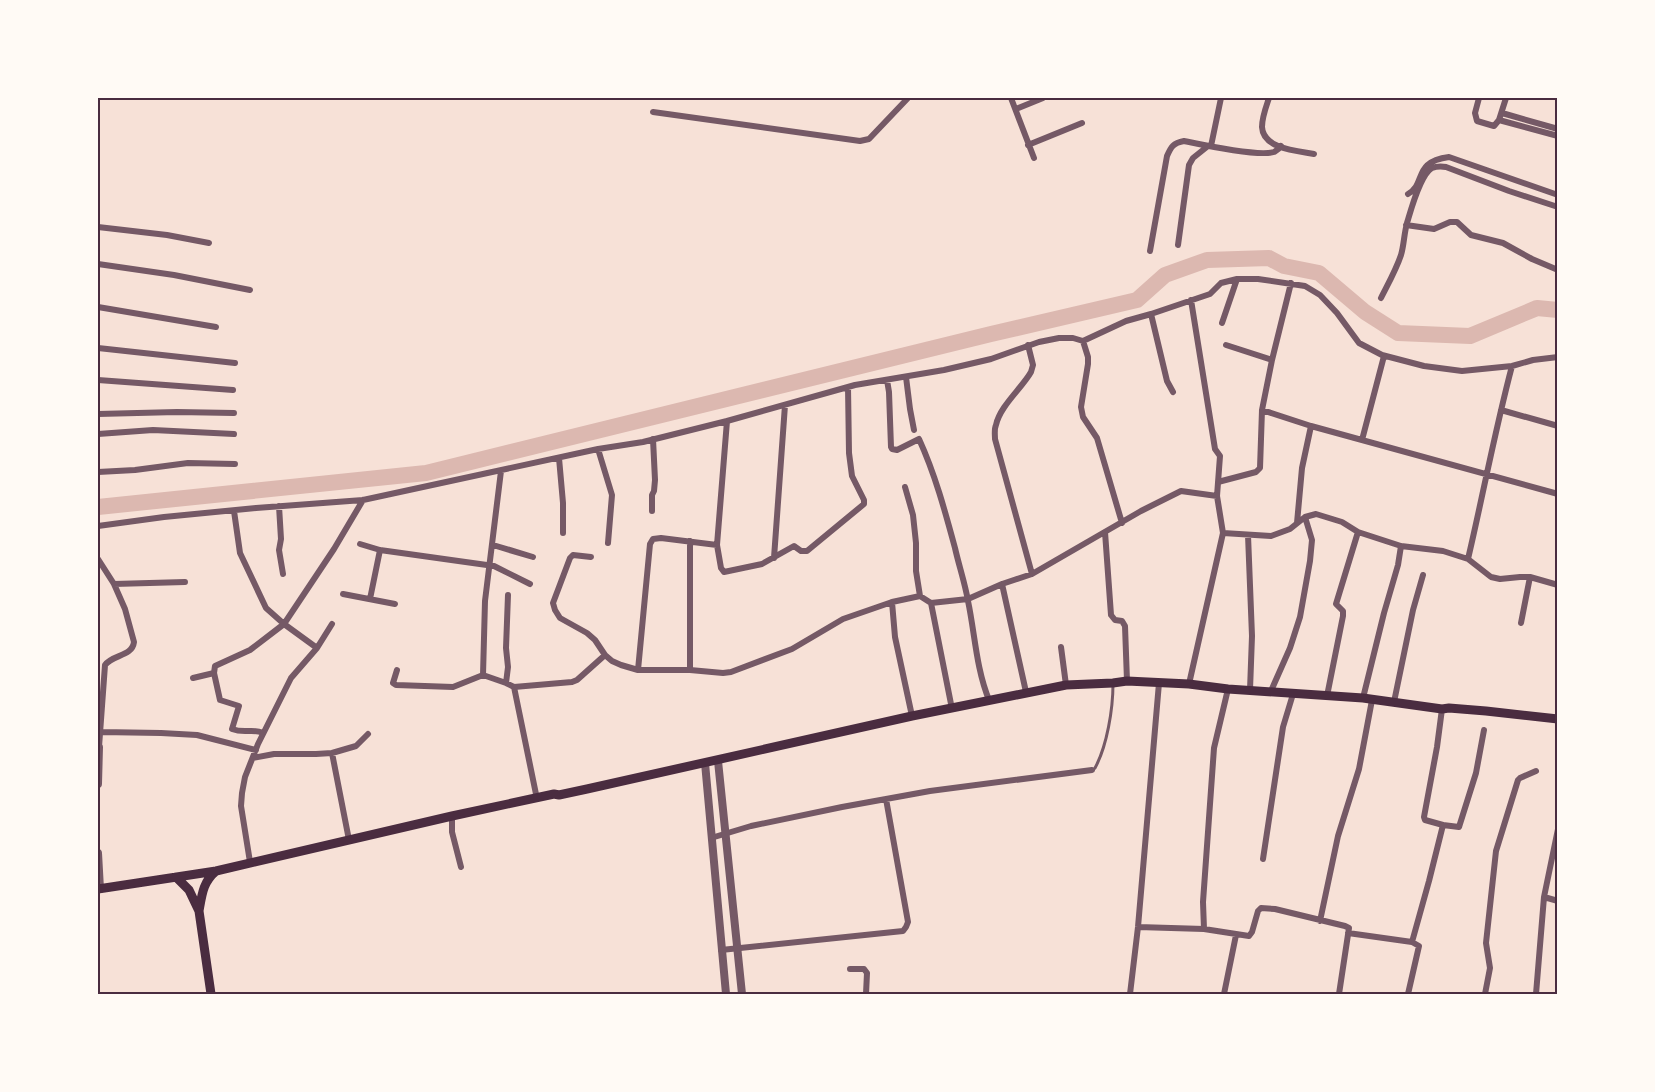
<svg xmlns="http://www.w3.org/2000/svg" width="1655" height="1092" font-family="'Noto Sans',sans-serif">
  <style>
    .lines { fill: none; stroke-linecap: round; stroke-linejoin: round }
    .river { stroke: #dcb8b0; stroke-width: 16 }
    .service { stroke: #755966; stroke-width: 3 }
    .minor { stroke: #755966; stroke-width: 6 }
    .tertiary { stroke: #755966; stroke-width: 8 }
    .trunk { stroke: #4a2c40; stroke-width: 9 }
    .neatline { fill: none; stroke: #4a2c40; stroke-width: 2 }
  </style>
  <rect width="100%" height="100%" fill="#f7e1d7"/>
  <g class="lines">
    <path class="river" d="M 98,507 L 426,473 L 991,334 L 1137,300 L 1165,275 L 1207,260 L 1269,258 L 1284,266 L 1319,273 L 1365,312 L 1398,333 L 1470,336 L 1537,308 L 1558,310"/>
    <path class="service" d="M 1093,770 L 1095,768 C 1107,746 1113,709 1113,684"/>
    <path class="minor" d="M 1011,98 L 1034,158
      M 1269,98 C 1266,107 1262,117 1262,127 C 1263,149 1298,151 1314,154
      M 1479,98 L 1475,113 L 1477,121 L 1494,126 L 1499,120 L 1506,98
      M 1016,109 L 1043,98
      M 653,112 L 860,141 L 869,139 L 908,98
      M 1502,113 L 1558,129
      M 1499,120 L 1558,136
      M 1028,145 L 1082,123
      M 1211,146 L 1221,98
      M 1408,194 C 1427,183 1412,162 1449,157 L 1558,195
      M 1406,225 L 1434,229 L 1450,222 L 1457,222 L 1471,235 L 1503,243 L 1532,259 L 1558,270
      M 98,227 L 167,235 L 209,243
      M 1178,245 L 1189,165 L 1193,158 L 1208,146
      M 1150,251 L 1167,156 C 1171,147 1173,143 1184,141 C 1203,145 1258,157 1274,152 C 1277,150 1279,149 1281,146
      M 98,264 L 174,275 L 250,290
      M 1381,298 C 1388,284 1396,270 1401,255 C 1404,245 1404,234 1407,223 C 1411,210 1420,175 1432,168 C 1437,166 1441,166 1446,167 L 1509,191 L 1558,207
      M 98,307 L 216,327
      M 1151,314 L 1167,381 L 1173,392
      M 1222,323 L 1237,279
      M 1083,341 L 1088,357 L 1088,364 L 1081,407 L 1083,417 L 1097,438 L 1122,523
      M 1028,345 L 1033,365 L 1031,372 C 1022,388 1000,406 996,425 C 994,429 995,435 995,439 L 1032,574
      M 1226,345 L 1272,360
      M 98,348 L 235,363
      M 906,377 L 910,409 L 914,430
      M 98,380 L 233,390
      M 887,380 L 889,392 L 891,447 L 892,449 L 897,450 L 919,439 C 935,474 945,511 955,548 C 959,566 965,583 968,601 C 975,634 976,668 989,700
      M 1262,410 L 1311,426 L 1558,494
      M 1501,410 L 1558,426
      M 98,414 L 177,412 L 234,413
      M 727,421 L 855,385 L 944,370 L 991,359 L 1039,342 L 1059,338 L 1073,338 L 1083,341 L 1126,321 L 1151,314 L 1210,294 L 1221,283 L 1237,279 L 1258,279 L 1305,286 L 1320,295 L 1337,313 L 1359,343 L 1382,355 L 1424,366 L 1462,371 L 1512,366 L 1533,360 L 1558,357
      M 98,434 L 153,430 L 234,434
      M 1362,440 L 1384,356
      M 598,449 L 612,495 L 608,543
      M 559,458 L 563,503 L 563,533
      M 98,472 L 135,470 L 188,463 L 235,464
      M 1218,482 L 1256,472 L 1260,468 L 1262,410 L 1272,360 L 1291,283
      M 905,487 L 913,515 L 916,543 L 916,571 L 920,596
      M 279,506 L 281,539 L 279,550 L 283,574
      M 234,511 L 240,553 L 266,608 L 284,624 L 317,648
      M 652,511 L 652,495 L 654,491 L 655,480 L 653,439
      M 1297,523 L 1302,468 L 1311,426
      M 98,526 L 164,517 L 256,508 L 363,500 L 598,449 L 643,442 L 727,421 L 717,545 L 721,568 L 724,572 L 762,564 L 794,546 L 801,551 L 807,551 L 864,504 L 864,500 L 852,476 L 849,453 L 848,387
      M 1105,532 L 1111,615 L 1115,620 L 1122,621 L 1125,626 L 1127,681
      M 1223,533 L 1271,536 L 1290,529 L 1305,517 L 1316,514 L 1342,522 L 1358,532 L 1401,546 L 1443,551 L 1468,559 L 1491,577 L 1500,579 L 1520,577 L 1530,577 L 1558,585
      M 1248,535 L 1252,636 L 1250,690
      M 360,544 L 380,550 L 494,566 L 530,584
      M 493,545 L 533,557
      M 591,557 L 573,555 L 570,558 L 553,603 L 555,610 L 560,618 L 587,633 L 595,640 L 605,655 L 612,661 L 621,665 L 638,670 L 690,670 L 723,673 L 731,672 L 792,649 L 843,619 L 892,602 L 920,596 L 931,603 L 968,599 L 1002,584 L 1032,574 L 1141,511 L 1181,491 L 1217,496
      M 774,558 L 785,405
      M 98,559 L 114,584 L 125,609 L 134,642 C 132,657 113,654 105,665 L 99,747
      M 1468,559 C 1483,495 1495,430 1512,366
      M 114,584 L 185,582
      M 1002,584 L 1026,692
      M 343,594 L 395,604
      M 370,599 L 380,550
      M 892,602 L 895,637 L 912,716
      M 931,603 L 952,709
      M 1521,623 L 1530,577
      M 1061,647 L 1066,685
      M 397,670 L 393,683 L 396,685 L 453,687 L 483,675
      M 638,670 L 650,544 L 653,539 L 661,538 L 717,545
      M 690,670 L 690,541
      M 214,673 L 220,700 L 239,706 L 232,729 C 245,734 252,728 263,733
      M 483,675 L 485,601 L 501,471
      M 483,675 L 506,683 L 514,687 L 537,799
      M 193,678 L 214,673 L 215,666 L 250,650 L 284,624 L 334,549 L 363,500
      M 506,683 L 508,667 L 506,648 L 508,595
      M 1189,684 L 1223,533 L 1217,496 L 1220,456 L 1215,449 L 1191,300
      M 514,687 L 572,682 L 577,680 L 605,655
      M 1271,691 L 1290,648 L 1300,617 L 1310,561 L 1312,540 L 1305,517
      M 1327,696 L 1343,616 L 1343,611 L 1336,604 L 1358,532
      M 1363,698 L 1384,613 L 1398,565 L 1401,546
      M 1394,702 L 1413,610 L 1423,575
      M 101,732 L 161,733 L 197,735 L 256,750
      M 332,753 L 349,840
      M 253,758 L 274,754 L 316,754 L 332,753 L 356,746 L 368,734
      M 452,816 L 452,832 L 461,867
      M 1443,825 L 1459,827 L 1476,773 L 1484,730
      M 711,838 L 751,826 L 842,807 L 930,791 L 1092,770
      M 1263,859 L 1283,727 L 1293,694
      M 250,862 L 241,806 L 242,793 L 245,777 L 258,744 L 291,678 L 317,648 L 332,624
      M 1544,897 L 1558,901
      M 1320,921 L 1338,836 L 1359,769 L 1372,700
      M 1138,927 L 1204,929 L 1249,936 L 1252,932 L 1258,911 L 1261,908 L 1275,909 L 1345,926 L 1349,928 L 1339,994
      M 1204,929 L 1203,902 L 1214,748 L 1228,689
      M 1348,933 L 1412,942 L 1419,946 L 1408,994
      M 1412,942 L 1429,881 L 1443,825 L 1425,820 L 1424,817 L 1437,747 L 1442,709
      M 721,950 L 903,931 L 906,927 L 908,922 L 886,799
      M 850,969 L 864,969 L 867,973 L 866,994
      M 1130,994 L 1138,927 L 1159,683
      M 1224,994 L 1236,935
      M 1485,994 L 1490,968 L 1486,943 L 1496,851 L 1518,780 L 1520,778 L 1536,771
      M 1536,994 L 1544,897 L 1558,829"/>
    <path class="tertiary" d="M 98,746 L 99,747 L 98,784
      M 718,761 L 742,994
      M 705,763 L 726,994
      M 98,853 L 100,889"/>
    <path class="trunk" d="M 176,877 L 189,890 L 199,911 L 211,994
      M 98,889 L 216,871 L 452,816 L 554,794 L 559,795 L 587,789 L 912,716 L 1066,685 L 1113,683 L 1127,681 L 1189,684 L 1228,689 L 1363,698 L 1442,709 L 1449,708 L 1486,711 L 1558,719
      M 199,911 C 202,894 203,882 216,871"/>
  </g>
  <rect width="1655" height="1092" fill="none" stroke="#fffaf5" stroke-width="198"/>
  <rect x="99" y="99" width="1457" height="894" class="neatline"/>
</svg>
